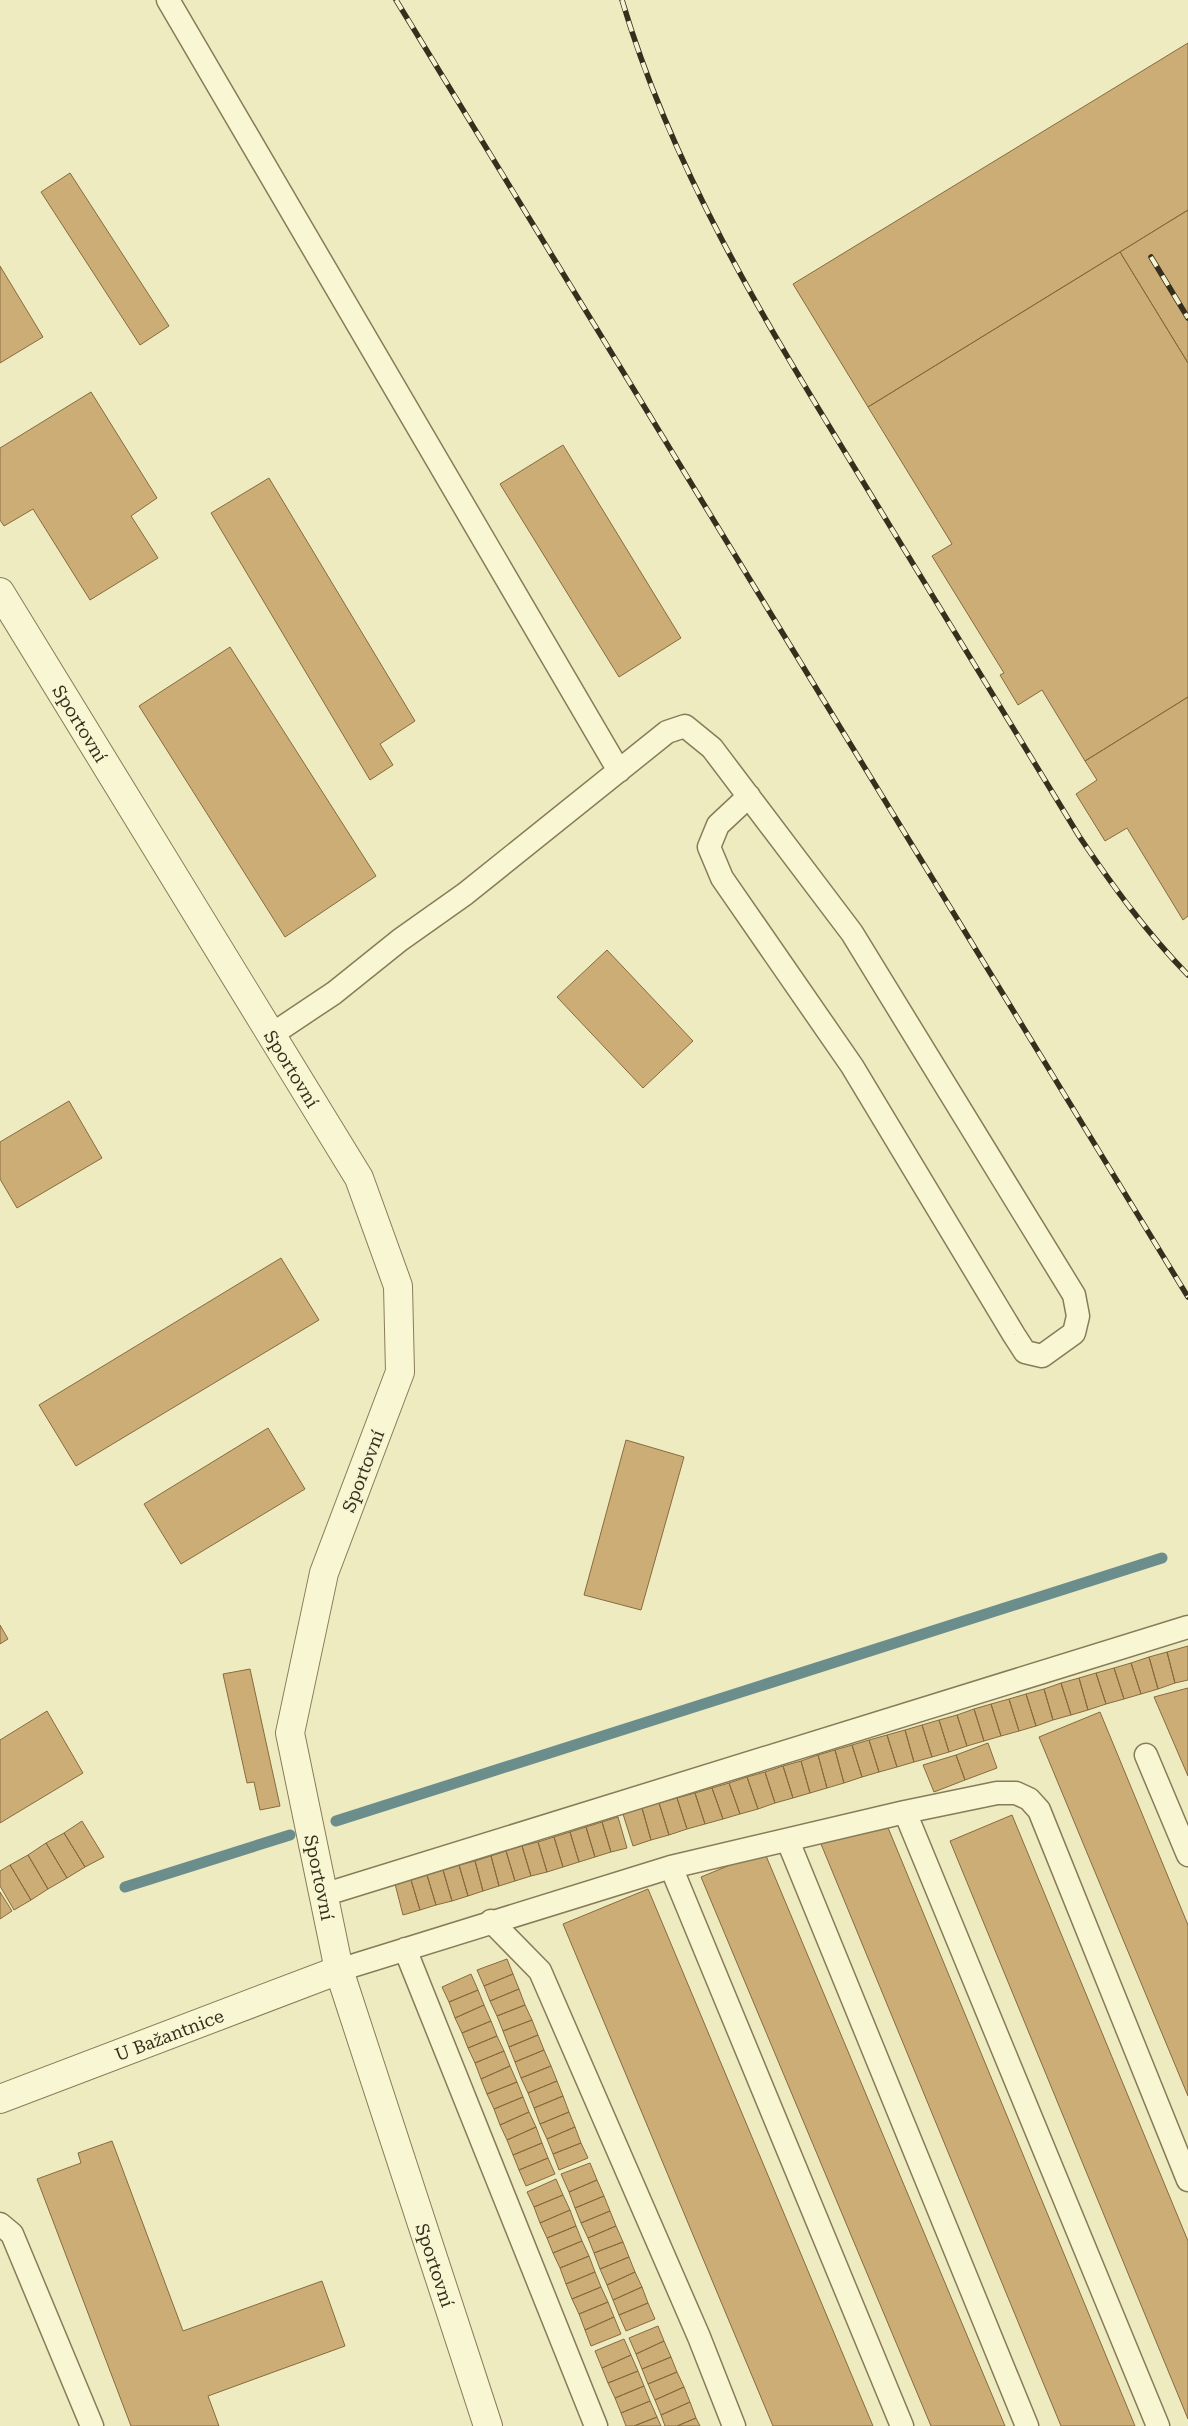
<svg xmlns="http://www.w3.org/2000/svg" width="1188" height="2426" font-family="'Roboto Serif',serif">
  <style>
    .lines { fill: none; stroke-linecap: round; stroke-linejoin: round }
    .stream { stroke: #6b8e8d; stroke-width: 11 }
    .building { fill: #cdad76; stroke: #876b3e }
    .lane-casing { stroke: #887c58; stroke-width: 25 }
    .street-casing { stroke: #887c58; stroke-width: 30 }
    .lane { stroke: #f9f6d4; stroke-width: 22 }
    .street { stroke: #f9f6d4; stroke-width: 28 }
    .rail-casing { stroke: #372f1d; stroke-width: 5.5 }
    .rail { stroke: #f6f3d0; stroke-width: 4; stroke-dasharray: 11; stroke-linecap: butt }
    .labels { text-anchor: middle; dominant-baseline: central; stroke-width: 4; stroke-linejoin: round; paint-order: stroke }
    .street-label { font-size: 18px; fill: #372f1d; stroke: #f6f3d0 }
  </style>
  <rect width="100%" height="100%" fill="#eeebc1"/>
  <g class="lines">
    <path class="stream" d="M 336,1821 L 1162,1558
      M 125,1887 L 290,1835"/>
  </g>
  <path class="building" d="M 1188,43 L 1188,210 L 868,407 L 793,284 Z
    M 70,173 L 169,326 L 140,345 L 41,192 Z
    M 1188,210 L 1188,363 L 1120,252 Z
    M 1120,252 L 1188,363 L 1188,697 L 1085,761 L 1042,690 L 1018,705 L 1000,675 L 1004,673 L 932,556 L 952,544 L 868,407 Z
    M 0,266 L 43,337 L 0,363 Z
    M 91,392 L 157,498 L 131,516 L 158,558 L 90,600 L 33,509 L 4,526 L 0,520 L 0,448 Z
    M 563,445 L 681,638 L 619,677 L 500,484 Z
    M 269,478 L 415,721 L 380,744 L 393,765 L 370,780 L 211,513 Z
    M 230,647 L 376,876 L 285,937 L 139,706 Z
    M 1188,697 L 1188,916 L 1183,920 L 1127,828 L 1105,841 L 1076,794 L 1097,780 L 1085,761 Z
    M 607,950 L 693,1041 L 643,1088 L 557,997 Z
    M 69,1101 L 102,1158 L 17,1208 L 0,1179 L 0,1142 Z
    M 281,1258 L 319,1320 L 76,1466 L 39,1405 Z
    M 268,1428 L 305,1489 L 181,1564 L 144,1504 Z
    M 626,1440 L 684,1457 L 641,1610 L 584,1595 Z
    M 0,1625 L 8,1639 L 0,1644 Z
    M 1188,1646 L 1188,1680 L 1175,1683 L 1167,1652 Z
    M 1167,1652 L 1175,1683 L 1158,1689 L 1149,1657 Z
    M 1149,1657 L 1158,1689 L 1141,1694 L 1131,1663 Z
    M 1131,1663 L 1141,1694 L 1124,1699 L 1114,1668 Z
    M 1114,1668 L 1124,1699 L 1106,1704 L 1096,1673 Z
    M 250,1669 L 280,1806 L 260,1810 L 254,1782 L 247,1783 L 223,1674 Z
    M 1096,1673 L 1106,1704 L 1088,1710 L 1079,1678 Z
    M 1079,1678 L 1088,1710 L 1071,1715 L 1061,1683 Z
    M 1061,1683 L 1071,1715 L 1053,1720 L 1044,1689 Z
    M 1188,1688 L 1188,1776 L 1154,1697 Z
    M 1044,1689 L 1053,1720 L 1036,1726 L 1026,1694 Z
    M 1026,1694 L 1036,1726 L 1019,1731 L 1009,1699 Z
    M 1009,1699 L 1019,1731 L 1001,1736 L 991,1704 Z
    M 991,1704 L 1001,1736 L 984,1741 L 974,1709 Z
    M 974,1709 L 984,1741 L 967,1746 L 957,1715 Z
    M 47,1711 L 83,1773 L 0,1823 L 0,1740 Z
    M 1100,1712 L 1188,1925 L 1188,2096 L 1039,1737 Z
    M 957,1715 L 967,1746 L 949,1752 L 939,1720 Z
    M 939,1720 L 949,1752 L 932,1757 L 922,1725 Z
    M 922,1725 L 932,1757 L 914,1762 L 905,1730 Z
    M 905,1730 L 914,1762 L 897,1767 L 887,1735 Z
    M 887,1735 L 897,1767 L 879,1772 L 869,1740 Z
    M 869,1740 L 879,1772 L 862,1777 L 852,1745 Z
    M 988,1743 L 997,1768 L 965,1780 L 956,1755 Z
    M 852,1745 L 862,1777 L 844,1783 L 835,1750 Z
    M 835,1750 L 844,1783 L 827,1788 L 818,1755 Z
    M 818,1755 L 827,1788 L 810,1793 L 801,1761 Z
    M 956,1755 L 965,1780 L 934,1792 L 923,1765 Z
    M 801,1761 L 810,1793 L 793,1798 L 783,1766 Z
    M 783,1766 L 793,1798 L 775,1803 L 765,1772 Z
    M 765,1772 L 775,1803 L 758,1809 L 747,1777 Z
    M 747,1777 L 758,1809 L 740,1814 L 729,1783 Z
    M 729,1783 L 740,1814 L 723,1819 L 712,1788 Z
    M 712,1788 L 723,1819 L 705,1824 L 695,1793 Z
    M 695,1793 L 705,1824 L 687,1829 L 677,1798 Z
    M 677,1798 L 687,1829 L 669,1835 L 659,1803 Z
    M 659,1803 L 669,1835 L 651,1840 L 642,1808 Z
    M 642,1808 L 651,1840 L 633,1846 L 623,1814 Z
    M 1012,1815 L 1188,2241 L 1188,2419 L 950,1841 Z
    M 618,1817 L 627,1848 L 611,1852 L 602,1822 Z
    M 884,1818 L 1135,2426 L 1061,2426 L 821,1844 Z
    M 82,1821 L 104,1857 L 85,1867 L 64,1833 Z
    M 602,1822 L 611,1852 L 595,1857 L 586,1827 Z
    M 586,1827 L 595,1857 L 579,1862 L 570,1832 Z
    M 570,1832 L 579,1862 L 563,1867 L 554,1837 Z
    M 64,1833 L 85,1867 L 67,1878 L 46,1843 Z
    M 554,1837 L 563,1867 L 547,1872 L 538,1842 Z
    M 538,1842 L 547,1872 L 531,1876 L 522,1846 Z
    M 46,1843 L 67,1878 L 48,1889 L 28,1855 Z
    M 522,1846 L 531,1876 L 515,1881 L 506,1851 Z
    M 506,1851 L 515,1881 L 499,1886 L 491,1856 Z
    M 764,1851 L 1005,2426 L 931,2426 L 701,1877 Z
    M 28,1855 L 48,1889 L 31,1900 L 10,1865 Z
    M 491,1856 L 499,1886 L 483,1891 L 475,1861 Z
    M 475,1861 L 483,1891 L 468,1896 L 459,1865 Z
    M 10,1865 L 31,1900 L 14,1910 L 0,1886 L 0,1871 Z
    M 459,1865 L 468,1896 L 452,1901 L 443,1870 Z
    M 443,1870 L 452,1901 L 436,1905 L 427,1875 Z
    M 427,1875 L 436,1905 L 420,1910 L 411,1880 Z
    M 411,1880 L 420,1910 L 403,1915 L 395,1884 Z
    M 648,1889 L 873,2426 L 773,2426 L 563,1924 Z
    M 0,1892 L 12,1911 L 0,1919 Z
    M 507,1959 L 513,1974 L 484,1986 L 477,1970 Z
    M 471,1974 L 478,1990 L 449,2002 L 442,1987 Z
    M 513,1974 L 519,1989 L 490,2001 L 484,1986 Z
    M 519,1989 L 525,2005 L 497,2016 L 490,2001 Z
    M 478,1990 L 484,2005 L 455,2018 L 449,2002 Z
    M 484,2005 L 491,2021 L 462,2033 L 455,2018 Z
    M 525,2005 L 532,2020 L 503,2031 L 497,2016 Z
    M 532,2020 L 538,2035 L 509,2047 L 503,2031 Z
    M 491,2021 L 497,2036 L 468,2048 L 462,2033 Z
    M 538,2035 L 544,2050 L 515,2062 L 509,2047 Z
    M 497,2036 L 504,2051 L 475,2063 L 468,2048 Z
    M 544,2050 L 551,2066 L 521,2078 L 515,2062 Z
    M 504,2051 L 510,2066 L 481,2079 L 475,2063 Z
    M 510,2066 L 517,2082 L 487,2094 L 481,2079 Z
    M 551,2066 L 557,2081 L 528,2093 L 521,2078 Z
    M 557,2081 L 563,2096 L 534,2108 L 528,2093 Z
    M 517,2082 L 523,2097 L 494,2109 L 487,2094 Z
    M 563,2096 L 569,2112 L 540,2124 L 534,2108 Z
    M 523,2097 L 529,2112 L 500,2125 L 494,2109 Z
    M 529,2112 L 536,2127 L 507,2140 L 500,2125 Z
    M 569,2112 L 575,2127 L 547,2139 L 540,2124 Z
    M 536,2127 L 542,2143 L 513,2155 L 507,2140 Z
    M 575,2127 L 581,2143 L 553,2154 L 547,2139 Z
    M 112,2141 L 183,2331 L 322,2281 L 345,2346 L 208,2396 L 219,2426 L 131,2426 L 37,2179 L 81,2163 L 78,2153 Z
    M 542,2143 L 548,2158 L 519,2170 L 513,2155 Z
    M 581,2143 L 588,2158 L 559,2170 L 553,2154 Z
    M 548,2158 L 555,2174 L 526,2186 L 519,2170 Z
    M 590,2163 L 597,2180 L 569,2192 L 561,2174 Z
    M 556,2179 L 563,2195 L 534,2207 L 527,2192 Z
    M 597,2180 L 604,2196 L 575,2208 L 569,2192 Z
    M 563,2195 L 570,2210 L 540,2223 L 534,2207 Z
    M 604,2196 L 610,2211 L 581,2223 L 575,2208 Z
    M 570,2210 L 576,2226 L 547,2238 L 540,2223 Z
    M 610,2211 L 616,2226 L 588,2238 L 581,2223 Z
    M 576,2226 L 582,2241 L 553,2253 L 547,2238 Z
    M 616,2226 L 623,2242 L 594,2253 L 588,2238 Z
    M 582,2241 L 589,2256 L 560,2268 L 553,2253 Z
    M 623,2242 L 629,2257 L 600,2269 L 594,2253 Z
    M 589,2256 L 595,2272 L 566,2284 L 560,2268 Z
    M 629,2257 L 635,2272 L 607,2285 L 600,2269 Z
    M 595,2272 L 601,2287 L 572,2299 L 566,2284 Z
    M 635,2272 L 642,2287 L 613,2300 L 607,2285 Z
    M 601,2287 L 608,2302 L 579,2314 L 572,2299 Z
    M 642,2287 L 648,2303 L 619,2315 L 613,2300 Z
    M 608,2302 L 614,2317 L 585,2330 L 579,2314 Z
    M 648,2303 L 655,2319 L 626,2331 L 619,2315 Z
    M 614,2317 L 621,2334 L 591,2346 L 585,2330 Z
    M 658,2326 L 664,2341 L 636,2354 L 629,2338 Z
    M 624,2339 L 631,2355 L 602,2368 L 595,2351 Z
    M 664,2341 L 671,2357 L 642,2369 L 636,2354 Z
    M 631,2355 L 638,2371 L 608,2383 L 602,2368 Z
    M 671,2357 L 677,2372 L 648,2384 L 642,2369 Z
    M 638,2371 L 644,2386 L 615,2398 L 608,2383 Z
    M 677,2372 L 684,2387 L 655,2400 L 648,2384 Z
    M 644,2386 L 650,2401 L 621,2413 L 615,2398 Z
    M 684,2387 L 690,2402 L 661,2415 L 655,2400 Z
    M 650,2401 L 657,2417 L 634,2426 L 626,2426 L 621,2413 Z
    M 690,2402 L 696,2418 L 677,2426 L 665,2426 L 661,2415 Z
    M 657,2417 L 661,2426 L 634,2426 Z
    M 696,2418 L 700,2426 L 677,2426 Z"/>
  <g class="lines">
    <g class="lane-casing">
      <path id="lane" d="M 168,0 L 619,771
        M 271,1035 L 334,993 L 400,940 L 465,894 L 667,732 L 685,726 L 712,748 L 852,933 L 1074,1295 L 1078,1316 L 1074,1333 L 1042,1356 L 1025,1352 L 1014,1335 L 852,1066 L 722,878 L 709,847 L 718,825 L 749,796
        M 1146,1755 L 1188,1855
        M 905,1812 L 1158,2426
        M 788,1841 L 1027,2426
        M 671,1867 L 902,2426
        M 323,1895 L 1188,1627
        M 491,1921 L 540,1971 L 699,2337 L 734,2426
        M 405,1949 L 596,2426
        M 339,1970 L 671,1867 L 905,1812 L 997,1793 L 1016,1793 L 1029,1799 L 1039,1810 L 1188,2180
        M 0,2224 L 12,2234 L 92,2426"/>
    </g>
    <g class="street-casing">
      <g id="street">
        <path id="s1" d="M 0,592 L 359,1178 L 398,1286 L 400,1372 L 324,1573 L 290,1733 L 339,1970 L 488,2426"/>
        <path id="s2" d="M 0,2099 L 339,1970"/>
      </g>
    </g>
    <use href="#lane" class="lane"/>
    <use href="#street" class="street"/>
    <g class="rail-casing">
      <path id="rail" d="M 396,0 L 1188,1297
        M 622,0 C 672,169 763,318 854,467 C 929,590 1004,713 1079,836 C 1112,885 1146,932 1188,975
        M 1151,257 L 1188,318"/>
    </g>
    <use href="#rail" class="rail"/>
  </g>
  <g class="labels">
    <g class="street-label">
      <text stroke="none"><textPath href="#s1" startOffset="154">Sportovní</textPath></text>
      <text stroke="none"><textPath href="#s1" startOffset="559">Sportovní</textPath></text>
      <text transform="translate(363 1471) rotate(-69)">Sportovní</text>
      <text stroke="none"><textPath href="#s1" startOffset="1414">Sportovní</textPath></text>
      <text stroke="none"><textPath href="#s2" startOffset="181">U Bažantnice</textPath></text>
      <text stroke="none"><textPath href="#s1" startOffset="1819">Sportovní</textPath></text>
    </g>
  </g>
</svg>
